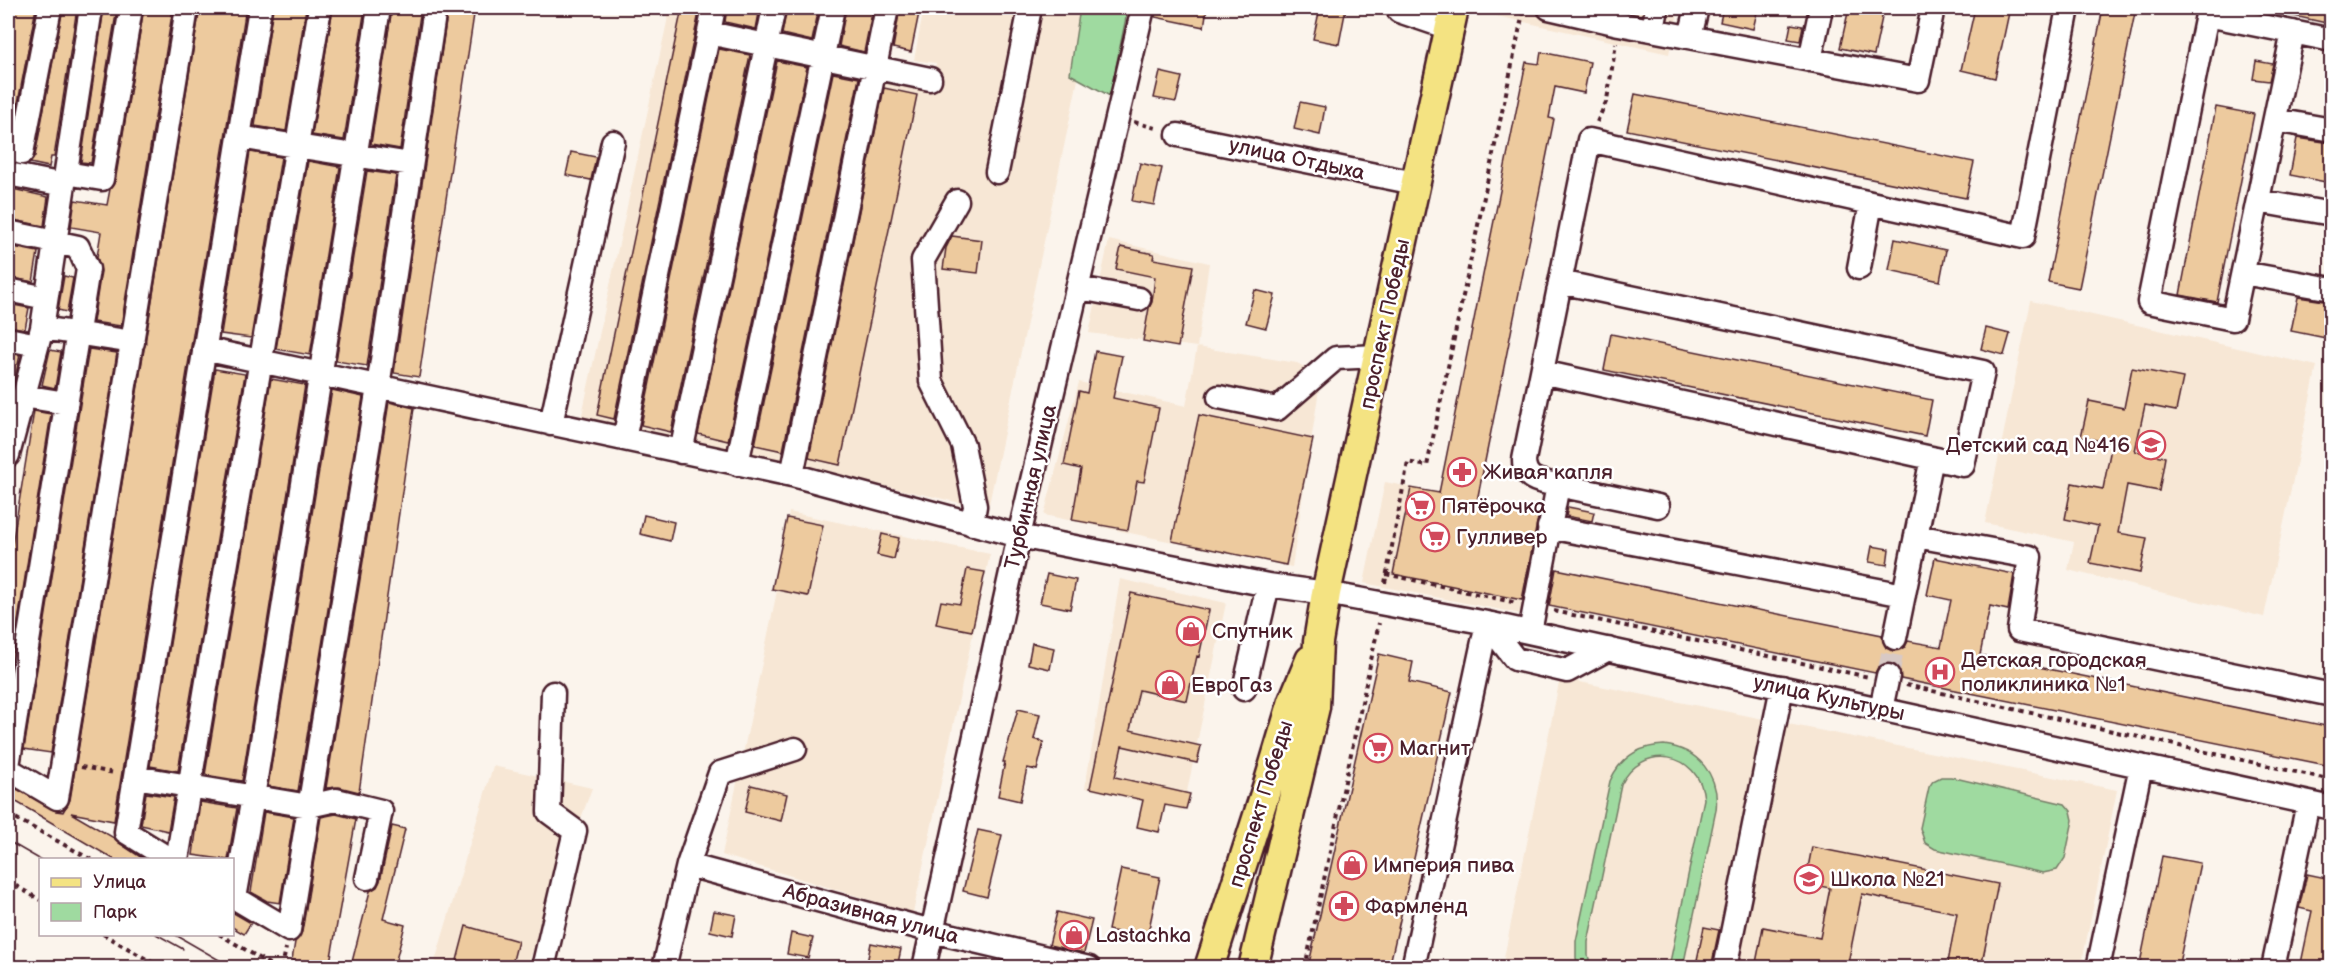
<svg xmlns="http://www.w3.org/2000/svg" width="2339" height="975" font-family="'Balsamiq Sans',sans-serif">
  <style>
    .built { fill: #f7e7d5 }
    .green { fill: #9fdaa0; stroke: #747c66; stroke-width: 1.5 }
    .building { fill: #edca9e; stroke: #4a1f2b; stroke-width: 1.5 }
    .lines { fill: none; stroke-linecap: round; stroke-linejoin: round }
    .minor-tunnel { stroke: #d8c9c5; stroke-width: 22; stroke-dasharray: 22 11; stroke-linecap: butt }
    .minor-casing { stroke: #4a1f2b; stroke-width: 27 }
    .major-casing { stroke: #4a1f2b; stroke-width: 33 }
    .path { stroke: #4a1f2b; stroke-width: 4; stroke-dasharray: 4.5 4.5; stroke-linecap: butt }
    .minor { stroke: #fff; stroke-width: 22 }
    .major { stroke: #f4e382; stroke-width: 28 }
    .tram { stroke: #4a1f2b; stroke-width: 1.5 }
    .labels { text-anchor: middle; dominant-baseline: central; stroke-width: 5; stroke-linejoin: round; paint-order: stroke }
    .street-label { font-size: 21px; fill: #4a1f2b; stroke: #fff }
    .poi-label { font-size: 21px; fill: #4a1f2b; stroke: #fff; text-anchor: start }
  </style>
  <rect width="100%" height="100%" fill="#fbf4ec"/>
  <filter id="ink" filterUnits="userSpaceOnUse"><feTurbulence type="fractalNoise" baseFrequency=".0167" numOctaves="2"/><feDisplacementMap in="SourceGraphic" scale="12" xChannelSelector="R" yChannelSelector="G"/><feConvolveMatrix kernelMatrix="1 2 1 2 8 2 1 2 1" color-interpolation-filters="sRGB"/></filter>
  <g filter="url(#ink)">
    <path class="built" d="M 670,8 L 896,8 L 880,77 L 932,88 L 936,63 L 914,60 L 924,8 L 1093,8 L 988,509 L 845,477 L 580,424 Z
      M 1490,8 L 1679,8 L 1669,54 L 1488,14 Z
      M 1109,240 L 1209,263 L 1197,347 L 1297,363 L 1321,376 L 1292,567 L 1044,515 L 1079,382 L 1186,406 L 1197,347 L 1089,333 Z
      M 2031,301 L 2317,366 L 2264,617 L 2068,570 L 2074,542 L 1985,523 Z
      M 1385,482 L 1542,514 L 1522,614 L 1364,583 Z
      M 789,512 L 990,554 L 913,913 L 722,855 L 778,586 Z
      M 1120,579 L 1226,603 L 1183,811 L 1085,788 Z
      M 1560,678 L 2117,790 L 2081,967 L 1502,968 Z
      M 493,766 L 592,788 L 527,967 L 433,968 Z"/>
    <path class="green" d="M 1080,8 L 1128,8 L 1110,96 L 1070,74 Z
      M 1664,745 C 1698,749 1720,775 1716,810 L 1683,967 L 1669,967 L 1704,799 C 1700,751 1641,742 1621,785 L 1588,942 L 1588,955 L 1591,967 L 1578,967 L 1576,958 L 1576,941 L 1610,781 C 1620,758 1639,746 1664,745 Z
      M 1941,777 L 1951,777 L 2065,804 L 2071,811 L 2073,820 L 2065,858 L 2057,870 L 2043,873 L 1935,849 L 1925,843 L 1920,828 L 1929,787 L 1933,781 Z"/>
    <path class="building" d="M 8,8 L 36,8 L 9,150 L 11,160 L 8,159 Z
      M 63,8 L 77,8 L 54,157 L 51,157 L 49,167 L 30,163 L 35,156 Z
      M 104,8 L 117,8 L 91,163 L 81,162 Z
      M 144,8 L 173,8 L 121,326 L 93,322 L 101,271 L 97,257 L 101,232 L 71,227 L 75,200 L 107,205 L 110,189 L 115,182 Z
      M 200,8 L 246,8 L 114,821 L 71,813 L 114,838 L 119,843 L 145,860 L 115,860 L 8,797 L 8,784 L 56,811 L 63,812 L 70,800 Z
      M 273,8 L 306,8 L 286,131 L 255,126 Z
      M 333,8 L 365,8 L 344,140 L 312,135 Z
      M 392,8 L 421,8 L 400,149 L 371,144 Z
      M 448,8 L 475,8 L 419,377 L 394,373 Z
      M 682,8 L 700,8 L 614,419 L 597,415 Z
      M 727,8 L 760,8 L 756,29 L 725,22 Z
      M 787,8 L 819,8 L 812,41 L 782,34 Z
      M 846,8 L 873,8 L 864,52 L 839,46 Z
      M 900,8 L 920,8 L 911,52 L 893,48 Z
      M 1156,8 L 1207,8 L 1204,27 L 1155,17 Z
      M 1320,8 L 1346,8 L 1339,44 L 1313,39 Z
      M 1723,8 L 1758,8 L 1753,29 L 1720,22 Z
      M 1849,8 L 1884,8 L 1874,55 L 1840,48 Z
      M 1975,8 L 2010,8 L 1995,78 L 1961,70 Z
      M 2103,8 L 2136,8 L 2079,288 L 2048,282 Z
      M 2286,8 L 2331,8 L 2331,24 L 2285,14 Z
      M 1791,24 L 1803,26 L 1800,41 L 1788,39 Z
      M 719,49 L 750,55 L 671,432 L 641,425 Z
      M 1541,52 L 1590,62 L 1584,93 L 1555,87 L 1549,118 L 1554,119 L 1477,501 L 1539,513 L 1522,600 L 1393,574 L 1411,488 L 1439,493 L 1526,62 L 1539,64 Z
      M 777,61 L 807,67 L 728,441 L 698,434 Z
      M 2256,61 L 2273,64 L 2269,81 L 2253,79 Z
      M 1160,72 L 1182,77 L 1176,102 L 1154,98 Z
      M 833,73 L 859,78 L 783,451 L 755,445 Z
      M 884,88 L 917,95 L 840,465 L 809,458 Z
      M 1635,94 L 1974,162 L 1966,198 L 1627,130 Z
      M 1300,102 L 1325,107 L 1320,135 L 1294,129 Z
      M 2216,107 L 2254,114 L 2217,302 L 2180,295 Z
      M 2297,138 L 2331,143 L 2331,183 L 2290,175 Z
      M 250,152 L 281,157 L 251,338 L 221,334 Z
      M 571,152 L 596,157 L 591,180 L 566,175 Z
      M 308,161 L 340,167 L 310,355 L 276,349 Z
      M 1140,163 L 1162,168 L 1154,205 L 1132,201 Z
      M 367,171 L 396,175 L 367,366 L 336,361 Z
      M 8,188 L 48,197 L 44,226 L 8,219 Z
      M 952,236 L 982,240 L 978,273 L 943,269 L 946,248 Z
      M 1895,239 L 1946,250 L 1940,281 L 1889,270 Z
      M 8,246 L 38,252 L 33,282 L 8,277 Z
      M 1121,247 L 1154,254 L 1153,259 L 1193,266 L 1178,347 L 1143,341 L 1149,308 L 1152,302 L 1155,277 L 1116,269 Z
      M 64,276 L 73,278 L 67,312 L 58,310 Z
      M 1255,290 L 1275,295 L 1266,328 L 1246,323 Z
      M 2298,297 L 2331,302 L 2331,339 L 2291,331 Z
      M 8,304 L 29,308 L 25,329 L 8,326 Z
      M 1986,328 L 2010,334 L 2004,355 L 1981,349 Z
      M 1611,334 L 1932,400 L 1925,436 L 1604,370 Z
      M 89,349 L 117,353 L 51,753 L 24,749 Z
      M 50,350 L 61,352 L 55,388 L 42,385 Z
      M 1095,351 L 1122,356 L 1113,398 L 1159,408 L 1144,482 L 1137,481 L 1128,530 L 1072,520 L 1081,469 L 1064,465 L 1079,391 L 1087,393 Z
      M 8,353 L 20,355 L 14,382 L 8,382 Z
      M 2132,368 L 2183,378 L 2176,411 L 2145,405 L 2135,451 L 2165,457 L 2159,491 L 2127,485 L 2118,533 L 2147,538 L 2140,573 L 2090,563 L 2098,526 L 2065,519 L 2072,483 L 2103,489 L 2112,443 L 2081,437 L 2089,401 L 2124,408 Z
      M 215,369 L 245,374 L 178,771 L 150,766 Z
      M 271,379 L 305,385 L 242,781 L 205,775 Z
      M 332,390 L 363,397 L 298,791 L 268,786 Z
      M 389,402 L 414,408 L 359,792 L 339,787 L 326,788 Z
      M 34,411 L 51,414 L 8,684 L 8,570 Z
      M 1199,415 L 1313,439 L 1286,565 L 1172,541 Z
      M 1568,507 L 1594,512 L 1592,521 L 1566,516 Z
      M 644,515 L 674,522 L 670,541 L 640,534 Z
      M 787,518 L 823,525 L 808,596 L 772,589 Z
      M 882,534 L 899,538 L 894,559 L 877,555 Z
      M 1872,546 L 1889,549 L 1887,565 L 1869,562 Z
      M 1935,558 L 2014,574 L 2008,610 L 1990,606 L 1980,655 L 2331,727 L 2331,766 L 1901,679 L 1897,666 L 1890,663 L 1878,667 L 1875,673 L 1549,606 L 1556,569 L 1882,635 L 1886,648 L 1893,651 L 1905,647 L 1908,641 L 1941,647 L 1951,600 L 1927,595 Z
      M 967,569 L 985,572 L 972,631 L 936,624 L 941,601 L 960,604 Z
      M 1047,574 L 1076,580 L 1070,609 L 1040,603 Z
      M 1131,593 L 1209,610 L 1199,657 L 1197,656 L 1187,701 L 1139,690 L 1130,730 L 1201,746 L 1197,763 L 1122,746 L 1115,777 L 1190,794 L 1186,809 L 1165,805 L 1159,832 L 1137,827 L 1143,800 L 1090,788 Z
      M 1032,643 L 1054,648 L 1050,669 L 1028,664 Z
      M 1379,654 L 1413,662 L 1409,682 L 1452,692 L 1389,968 L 1308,968 Z
      M 1018,709 L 1040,714 L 1034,739 L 1044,742 L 1037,770 L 1027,768 L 1020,801 L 998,796 L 1005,762 L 1003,762 Z
      M 751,785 L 787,794 L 781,821 L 745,812 Z
      M 146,793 L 174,797 L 168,831 L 141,825 Z
      M 200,802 L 237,808 L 228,860 L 193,855 Z
      M 264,812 L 294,817 L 280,903 L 267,901 L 251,892 Z
      M 336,814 L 356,819 L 329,968 L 311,968 L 292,960 L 295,942 L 302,932 L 321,817 Z
      M 392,826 L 405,829 L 383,919 L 405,925 L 394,968 L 374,968 L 352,962 L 370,891 L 377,887 L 380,881 Z
      M 978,830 L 1002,835 L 987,897 L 963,891 Z
      M 1812,847 L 1998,884 L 1981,968 L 1947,968 L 1957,913 L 1862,894 L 1847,968 L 1755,968 L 1763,927 L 1820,938 L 1830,888 L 1805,883 Z
      M 2162,856 L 2200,863 L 2178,968 L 2139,968 Z
      M 1121,869 L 1160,877 L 1147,938 L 1108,930 Z
      M 2307,874 L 2331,879 L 2331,968 L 2300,968 L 2312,911 L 2299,908 Z
      M 714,911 L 736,915 L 732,936 L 710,931 Z
      M 232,912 L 251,923 L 244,934 L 232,927 Z
      M 1057,912 L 1092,920 L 1084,953 L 1049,945 Z
      M 466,926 L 518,941 L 511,968 L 455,968 Z
      M 1704,927 L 1719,930 L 1712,963 L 1697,960 Z
      M 791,933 L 813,938 L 808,958 L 787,954 Z
      M 871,943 L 901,949 L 897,968 L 866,968 Z"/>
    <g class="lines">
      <path class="minor-tunnel" d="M 1888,676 L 1895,638"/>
      <g class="minor-casing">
        <path id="minor" d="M 1398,8 L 1399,11 L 1449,28
          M 1549,8 L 1619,24 L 1918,80 L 1933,8
          M 1653,30 L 1657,8
          M 2293,32 L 2233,319 L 2149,302 L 2207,15 L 2332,40
          M 709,33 L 930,79
          M 1690,37 L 1697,8
          M 1810,60 L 1821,8
          M 2275,120 L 2332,130
          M 1178,135 L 1415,183
          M 239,137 L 411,164
          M 22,153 L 50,8
          M 997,172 L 1030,8
          M 66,173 L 102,179 L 131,8
          M 8,174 L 64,185
          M 957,201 L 923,260 L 931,381 L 963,445 L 975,506 L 972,524
          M 2258,201 L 2332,214
          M 8,232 L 78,247 L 88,269 L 8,766
          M 1859,268 L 1871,203
          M 2243,273 L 2332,289
          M 1079,288 L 1139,299
          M 8,290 L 46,298
          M 42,328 L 133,342
          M 8,339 L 37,345
          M 204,349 L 792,475 L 1019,536 L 1268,585 L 1326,593 L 1487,623 L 2332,808
          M 1542,372 L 1963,465 L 1983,372 L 1560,282
          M 23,396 L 66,403
          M 1219,397 L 1277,409 L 1336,358 L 1378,356
          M 551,424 L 613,142
          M 624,439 L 714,8
          M 681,452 L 774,8
          M 8,455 L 42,328 L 91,8
          M 737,464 L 833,8
          M 792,475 L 887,8
          M 1558,485 L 1658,506
          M 1549,527 L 1904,595
          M 1916,536 L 2030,557 L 2019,630 L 2332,695
          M 1487,623 L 1515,659 L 1567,671 L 1608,649
          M 1530,632 L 1558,485 C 1541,482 1524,481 1524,460 L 1589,140 L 2023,237 L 2068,8
          M 1895,638 L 1932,458
          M 1244,689 L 1268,585
          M 1881,709 L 1888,676
          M 8,769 L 57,798 L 187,8
          M 135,777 L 309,806 L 336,800 L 381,811 L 367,878
          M 171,860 L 126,832 L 260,8
          M 177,860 L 320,8
          M 688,865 L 932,931 L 1089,968
          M 232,896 L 289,930 L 378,387 L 435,8
          M 235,898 L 253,797 L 379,8
          M 543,968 L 575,831 L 549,812 L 553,693
          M 664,968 L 688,865 L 720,773 L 795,749
          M 924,968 L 1019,536 L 1143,8
          M 1413,968 L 1487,623
          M 1725,968 L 1782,687
          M 2098,968 L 2141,766
          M 2273,968 L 2308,803"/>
      </g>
      <g class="major-casing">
        <path id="major" d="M 1209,968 L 1270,778 L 1293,701 L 1310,660
          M 1253,968 L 1315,707 L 1318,642 L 1326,593 L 1454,8"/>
      </g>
      <path class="path" d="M 1134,122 L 1159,129
        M 1597,122 L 1607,100 L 1616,43
        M 1386,574 L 1517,603
        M 1385,583 L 1408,462 L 1427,466 L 1524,8
        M 1554,611 L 1869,677
        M 1906,685 L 2332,780
        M 81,767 L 115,773
        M 8,814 L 92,860
        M 8,881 L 40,900
        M 103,934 L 162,968
        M 219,934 L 276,968
        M 282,968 L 286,948
        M 1305,968 L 1379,623"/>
      <use href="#minor" class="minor"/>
      <use href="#major" class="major"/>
      <path class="tram" d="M 8,841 L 41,860
        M 156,934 L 183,949
        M 174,934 L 233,968"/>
    </g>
  </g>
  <defs>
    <g id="school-ring" transform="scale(1.5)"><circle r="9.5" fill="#fff" stroke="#d1495b" stroke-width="1.5"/><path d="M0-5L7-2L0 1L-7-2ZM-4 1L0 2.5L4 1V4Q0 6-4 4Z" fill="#d1495b"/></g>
    <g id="pharmacy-ring" transform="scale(1.5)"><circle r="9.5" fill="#fff" stroke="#d1495b" stroke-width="1.5"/><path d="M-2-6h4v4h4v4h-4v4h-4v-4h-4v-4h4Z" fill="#d1495b"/></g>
    <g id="supermarket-ring" transform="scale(1.5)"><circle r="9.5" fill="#fff" stroke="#d1495b" stroke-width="1.5"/><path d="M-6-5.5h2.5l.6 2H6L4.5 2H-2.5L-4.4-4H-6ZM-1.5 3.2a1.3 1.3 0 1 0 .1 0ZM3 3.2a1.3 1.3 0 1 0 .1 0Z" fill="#d1495b"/></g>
    <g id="shop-ring" transform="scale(1.5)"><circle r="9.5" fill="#fff" stroke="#d1495b" stroke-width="1.5"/><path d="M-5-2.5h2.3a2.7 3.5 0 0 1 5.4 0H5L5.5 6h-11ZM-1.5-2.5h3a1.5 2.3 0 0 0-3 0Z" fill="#d1495b"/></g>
    <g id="hospital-ring" transform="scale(1.5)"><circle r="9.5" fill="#fff" stroke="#d1495b" stroke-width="1.5"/><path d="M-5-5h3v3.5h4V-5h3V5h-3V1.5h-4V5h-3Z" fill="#d1495b"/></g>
  </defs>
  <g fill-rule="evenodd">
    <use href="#school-ring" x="2151" y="445"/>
    <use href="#pharmacy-ring" x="1462" y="472"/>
    <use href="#supermarket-ring" x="1420" y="506"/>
    <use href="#supermarket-ring" x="1435" y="537"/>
    <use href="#shop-ring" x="1191" y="631"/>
    <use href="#hospital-ring" x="1940" y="672"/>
    <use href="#shop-ring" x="1170" y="685"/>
    <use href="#supermarket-ring" x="1378" y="748"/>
    <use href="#shop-ring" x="1352" y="865"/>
    <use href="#school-ring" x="1809" y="879"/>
    <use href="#pharmacy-ring" x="1344" y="906"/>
    <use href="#shop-ring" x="1074" y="935"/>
  </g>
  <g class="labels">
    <g class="street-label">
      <text transform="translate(1297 159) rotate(12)">улица Отдыха</text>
      <text transform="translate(1385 324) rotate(-78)">проспект Победы</text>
      <text transform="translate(1031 487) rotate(-77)">Турбинная улица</text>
      <text transform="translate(1829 698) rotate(12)">улица Культуры</text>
      <text transform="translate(1261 804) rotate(-73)">проспект Победы</text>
      <text transform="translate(871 914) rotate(15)">Абразивная улица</text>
    </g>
    <g class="poi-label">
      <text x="2130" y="445" text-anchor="end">Детский сад №416</text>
      <text x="1483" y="472">Живая капля</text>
      <text x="1441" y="506">Пятёрочка</text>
      <text x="1456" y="537">Гулливер</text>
      <text x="1212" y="631">Спутник</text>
      <text x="1961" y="660">Детская городская<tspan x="1961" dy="24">поликлиника №1</tspan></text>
      <text x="1191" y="685">ЕвроГаз</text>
      <text x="1399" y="748">Магнит</text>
      <text x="1373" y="865">Империя пива</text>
      <text x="1830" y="879">Школа №21</text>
      <text x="1365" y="906">Фармленд</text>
      <text x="1095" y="935">Lastachka</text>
    </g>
  </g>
  <rect width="2339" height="975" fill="none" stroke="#fff" stroke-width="30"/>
  <rect x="15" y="15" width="2309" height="945" fill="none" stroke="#4a1f2b" stroke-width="2" filter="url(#ink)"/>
  <rect x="39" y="858" width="195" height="78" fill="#ffffff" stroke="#b7a5aa" stroke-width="1.5"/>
  <rect x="51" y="878" width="30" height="9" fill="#f4e382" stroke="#b7a5aa" stroke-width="1.5"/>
  <text x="93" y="888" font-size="18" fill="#4a1f2b">Улица</text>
  <rect x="51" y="903" width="30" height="18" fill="#9fdaa0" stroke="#b7a5aa" stroke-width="1.5"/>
  <text x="93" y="918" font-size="18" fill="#4a1f2b">Парк</text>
</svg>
